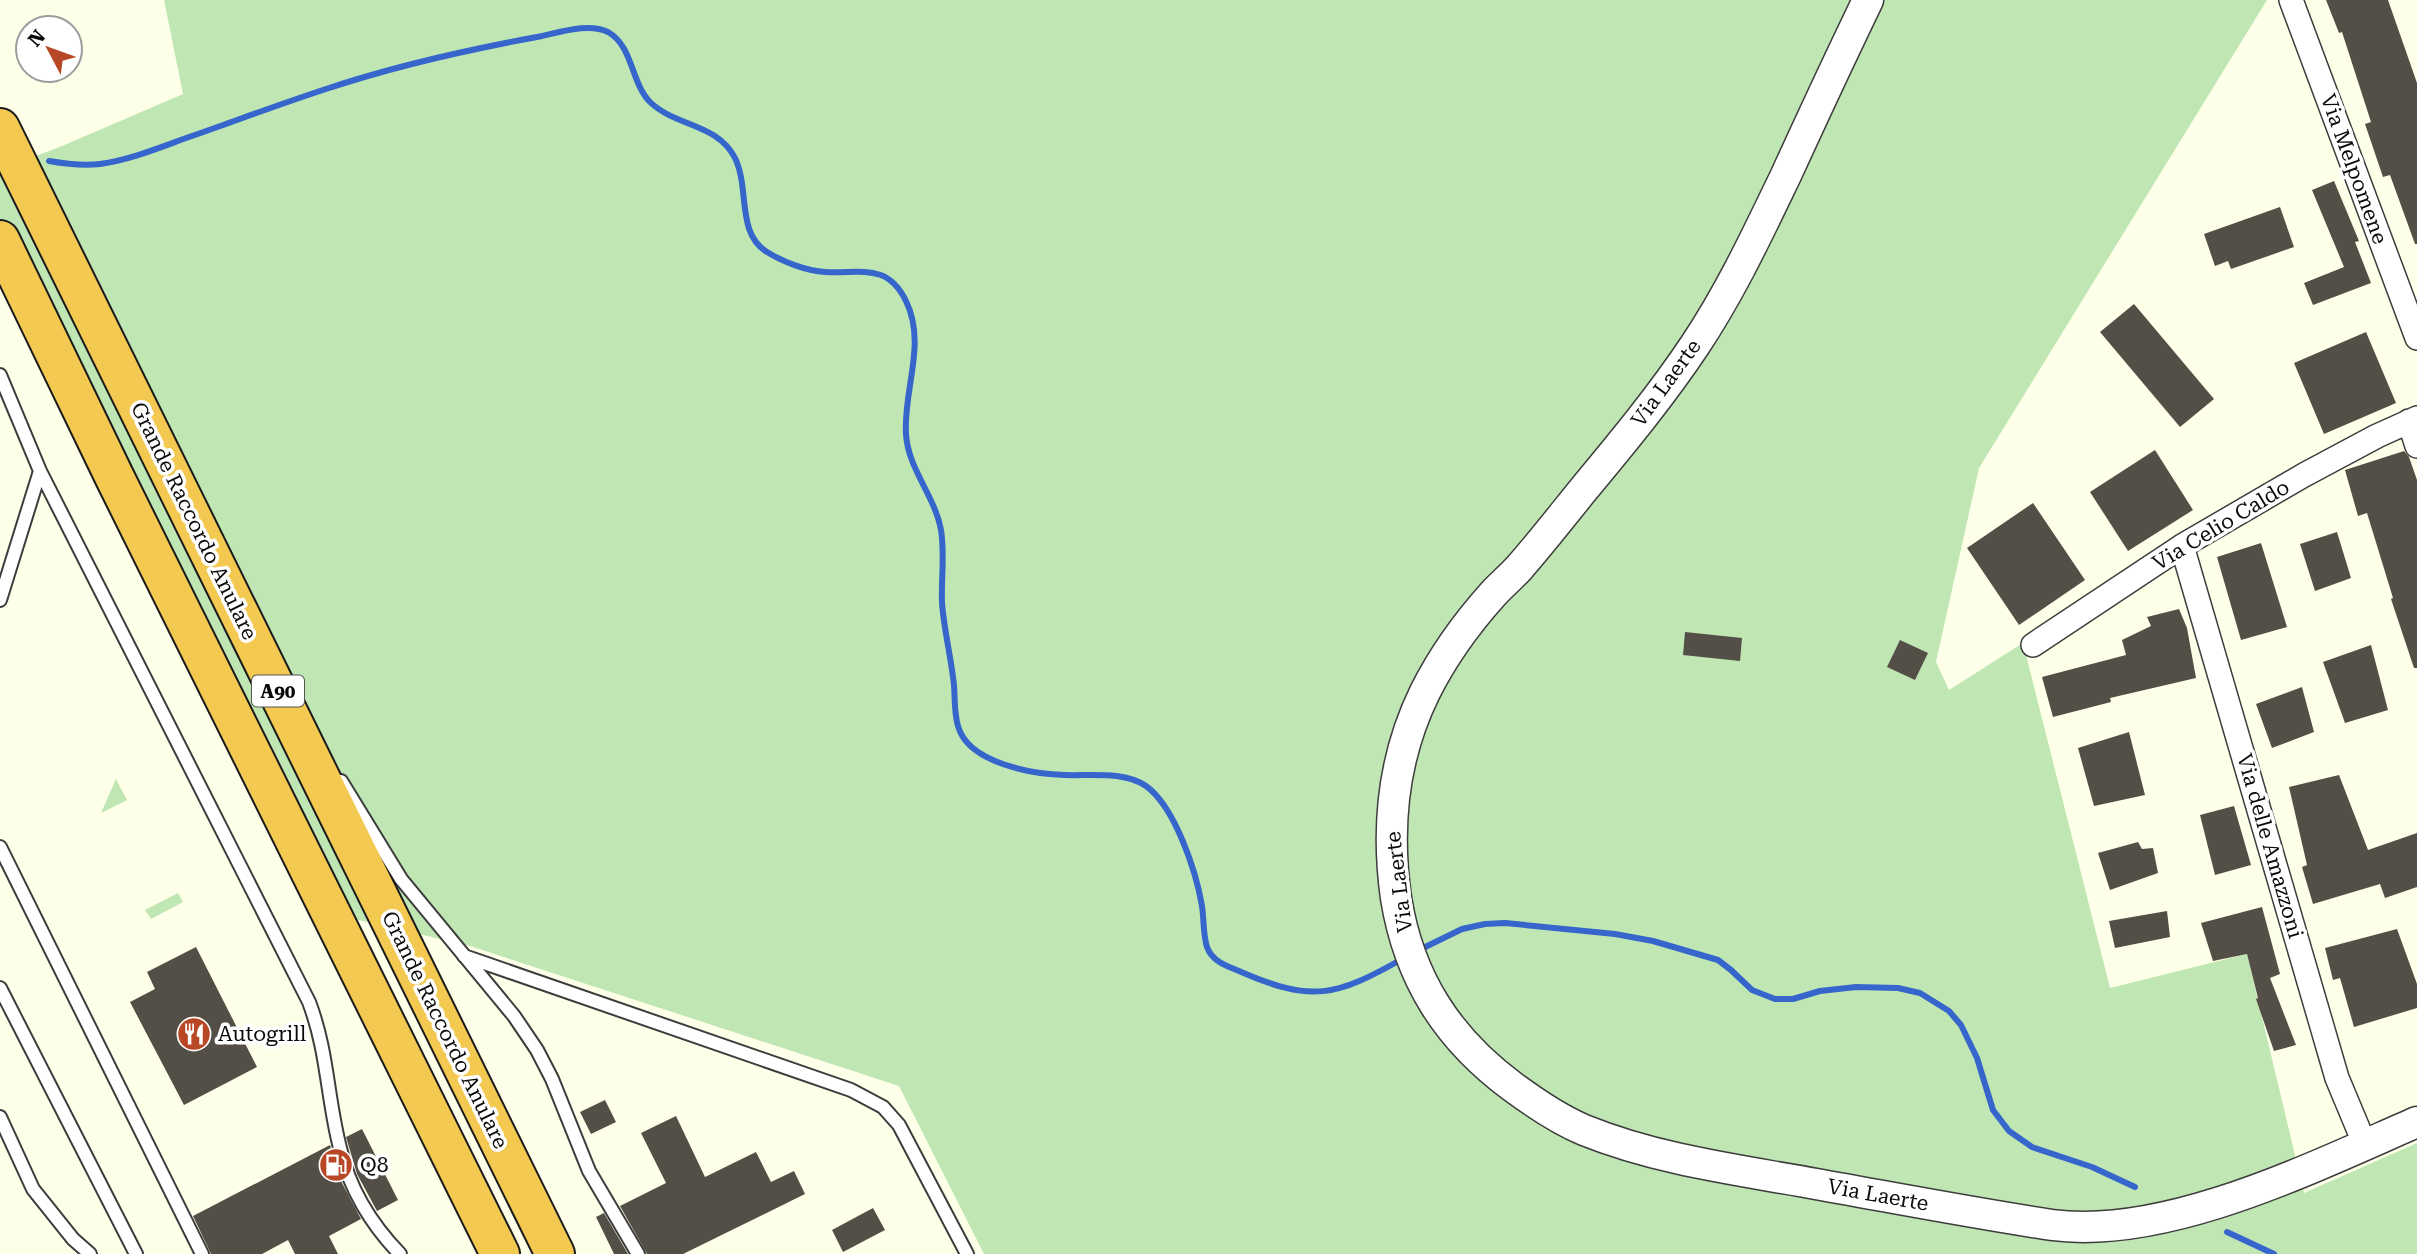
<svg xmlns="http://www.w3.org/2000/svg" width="2417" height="1254" font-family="'Roboto Serif',serif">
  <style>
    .green { fill: #c0e7b3 }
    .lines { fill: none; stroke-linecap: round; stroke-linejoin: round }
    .stream { stroke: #3665cb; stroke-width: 6 }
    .building { fill: #534f47 }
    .service-casing { stroke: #3d3d3d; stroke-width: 16 }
    .minor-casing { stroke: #3d3d3d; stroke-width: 26 }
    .tertiary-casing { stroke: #3d3d3d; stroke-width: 33 }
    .motorway-casing { stroke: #1b1b1b; stroke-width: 42 }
    .service { stroke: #fff; stroke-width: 12 }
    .minor { stroke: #fff; stroke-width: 23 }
    .tertiary { stroke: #fff; stroke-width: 30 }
    .motorway { stroke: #f3c952; stroke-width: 38 }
    .labels { text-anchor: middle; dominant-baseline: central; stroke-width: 7; stroke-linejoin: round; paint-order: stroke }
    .shield { fill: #fff; stroke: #545454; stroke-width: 2 }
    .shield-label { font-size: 19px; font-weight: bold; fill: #0a0a0a }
    .street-label { font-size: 21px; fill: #0a0a0a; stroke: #fff }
    .poi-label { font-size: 21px; fill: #0a0a0a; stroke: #fff; text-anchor: start }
  </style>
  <rect width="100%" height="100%" fill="#fdffe8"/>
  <path class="green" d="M 164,0 L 2267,0 L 1979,468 L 1936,662 L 1949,690 L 2023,643 L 2110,988 L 2247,954 L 2304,1193 L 2417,1143 L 2417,1254 L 984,1254 L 899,1086 L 470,946 L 333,914 L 0,281 L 0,170 L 62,146 L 183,94 Z
    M 116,779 L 127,800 L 101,813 Z
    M 178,893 L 183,902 L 151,919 L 145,910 Z"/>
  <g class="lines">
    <path class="stream" d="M 49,161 C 66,164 83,166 100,164 C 130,160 161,147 189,137 C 235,121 280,104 326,89 C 395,66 466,50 537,37 C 558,33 588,22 608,32 C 633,46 631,83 650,102 C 676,127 717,123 735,158 C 750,189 736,233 767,252 C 783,262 807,271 825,272 C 860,274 887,262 906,301 C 927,344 903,390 906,434 C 908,469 935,496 941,530 C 945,554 941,579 942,603 C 944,630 951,657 954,685 C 955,698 954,713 958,726 C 968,763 1032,774 1065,775 C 1090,776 1124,771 1146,786 C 1175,807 1196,871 1202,906 C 1204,919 1203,935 1207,947 C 1212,961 1226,966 1239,971 C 1312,1003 1335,997 1404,958
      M 1417,951 L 1462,929 L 1485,924 L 1505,923 L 1615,934 L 1653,941 L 1718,960 L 1731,970 L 1752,990 L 1775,999 L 1793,999 L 1820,991 L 1856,987 L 1898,988 L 1920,993 L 1949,1011 L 1961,1025 L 1977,1058 L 1993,1110 L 2009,1131 L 2032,1147 L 2092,1167 L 2135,1187
      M 2227,1232 L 2274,1254"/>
  </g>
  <path class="building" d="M 2326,0 L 2388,0 L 2417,83 L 2417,244 L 2415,244 L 2390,175 L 2383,177 L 2365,124 L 2371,122 L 2342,32 L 2339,33 Z
    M 2334,181 L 2359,241 L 2355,242 L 2371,283 L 2313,305 L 2304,283 L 2344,267 L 2312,190 Z
    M 2280,207 L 2294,247 L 2231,269 L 2228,261 L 2215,266 L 2204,234 Z
    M 2134,304 L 2214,399 L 2180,427 L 2100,332 Z
    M 2366,332 L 2396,403 L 2324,434 L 2294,363 Z
    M 2155,450 L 2193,510 L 2128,551 L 2090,492 Z
    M 2404,451 L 2409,457 L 2417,480 L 2417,668 L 2414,668 L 2391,599 L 2393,598 L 2367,513 L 2358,516 L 2345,470 Z
    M 2033,503 L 2085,580 L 2019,625 L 1967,548 Z
    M 2337,532 L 2351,578 L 2315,591 L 2300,544 Z
    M 2261,543 L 2287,627 L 2241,640 L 2217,557 Z
    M 2179,609 L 2187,628 L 2196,678 L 2110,698 L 2111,702 L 2053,717 L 2042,677 L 2126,655 L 2122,640 L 2151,626 L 2147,617 Z
    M 1685,632 L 1742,638 L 1740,661 L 1683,655 Z
    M 1900,640 L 1928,653 L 1915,680 L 1887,667 Z
    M 2371,645 L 2388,710 L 2345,723 L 2323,662 Z
    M 2302,687 L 2314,732 L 2272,748 L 2256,704 Z
    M 2129,732 L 2145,795 L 2094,806 L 2078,748 Z
    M 2339,775 L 2368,850 L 2417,833 L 2417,887 L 2385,898 L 2380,884 L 2313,904 L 2302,867 L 2307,865 L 2289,787 Z
    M 2234,806 L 2251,865 L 2215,875 L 2200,815 Z
    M 2138,842 L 2142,849 L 2153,848 L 2158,873 L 2110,890 L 2098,853 Z
    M 2262,907 L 2280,974 L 2270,978 L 2296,1045 L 2274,1051 L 2256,999 L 2258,998 L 2247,954 L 2213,961 L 2201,923 Z
    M 2167,911 L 2170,937 L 2115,948 L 2109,921 Z
    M 2397,929 L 2417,984 L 2417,1008 L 2354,1027 L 2340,978 L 2333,980 L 2325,948 Z
    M 196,947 L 257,1067 L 184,1105 L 130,1002 L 155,989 L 147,972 Z
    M 605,1100 L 616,1122 L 591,1134 L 580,1112 Z
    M 676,1116 L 705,1177 L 756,1152 L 771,1182 L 794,1171 L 805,1194 L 683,1254 L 647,1254 L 620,1206 L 666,1183 L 641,1133 Z
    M 362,1129 L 398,1200 L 377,1211 L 357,1174 L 346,1137 Z
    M 330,1145 L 341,1181 L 361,1219 L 329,1236 L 338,1254 L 295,1254 L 288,1240 L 262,1254 L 211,1254 L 193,1216 Z
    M 873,1208 L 885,1230 L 843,1252 L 832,1230 Z
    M 604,1213 L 628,1254 L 614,1254 L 596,1217 Z"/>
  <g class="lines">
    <g class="service-casing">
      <path id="service" d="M 0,375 L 40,471 L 309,1002 C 328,1052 327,1098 340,1148 C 349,1188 372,1225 400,1254
        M 0,600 L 40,471
        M 341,781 L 401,879 L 514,1016 L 537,1050 L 552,1079 L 589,1171 L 638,1254
        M 0,847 L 202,1254
        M 464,956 L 851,1090 L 883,1107 L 899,1125 L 967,1254
        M 0,988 L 136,1254
        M 0,1117 L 33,1189 L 73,1239 L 90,1254"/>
    </g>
    <g class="minor-casing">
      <path id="minor" d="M 2291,0 L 2417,338
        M 2409,421 L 2417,446
        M 2182,546 L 2337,1078 L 2365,1145
        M 2033,645 L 2182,546 L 2304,475 L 2377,436 L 2417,418"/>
    </g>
    <g class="tertiary-casing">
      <path id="tertiary" d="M 1868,0 C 1840,58 1813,116 1786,175 C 1758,233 1731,291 1695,345 C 1661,396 1622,443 1583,490 C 1562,516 1541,543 1519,568 C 1511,577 1501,585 1493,594 C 1467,623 1442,658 1425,692 C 1393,757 1386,827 1396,898 C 1409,979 1448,1039 1513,1087 C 1536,1104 1558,1119 1584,1130 C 1658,1160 1739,1170 1816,1184 C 1895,1198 1973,1213 2052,1225 C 2167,1240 2313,1167 2417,1122"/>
    </g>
    <g class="motorway-casing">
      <path id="motorway" d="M 0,128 L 555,1254
        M 0,240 L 114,476 L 500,1254"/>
    </g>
    <use href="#service" class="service"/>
    <use href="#minor" class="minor"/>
    <use href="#tertiary" class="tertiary"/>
    <use href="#motorway" class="motorway"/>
  </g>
  <defs>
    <g id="restaurant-disc" transform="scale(1.75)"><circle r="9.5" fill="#b84825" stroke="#fff"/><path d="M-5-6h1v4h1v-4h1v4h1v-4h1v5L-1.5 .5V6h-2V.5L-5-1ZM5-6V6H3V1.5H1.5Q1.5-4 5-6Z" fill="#fff"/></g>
    <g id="fuel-disc" transform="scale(1.75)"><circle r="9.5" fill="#b84825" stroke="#fff"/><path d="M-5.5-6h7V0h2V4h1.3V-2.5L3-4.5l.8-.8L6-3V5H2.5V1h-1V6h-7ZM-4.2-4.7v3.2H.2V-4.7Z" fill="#fff"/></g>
  </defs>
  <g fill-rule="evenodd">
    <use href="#restaurant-disc" x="194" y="1034"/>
    <use href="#fuel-disc" x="336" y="1165"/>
  </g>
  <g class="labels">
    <rect class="shield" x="252" y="675.5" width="52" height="31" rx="5"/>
    <g class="shield-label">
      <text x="278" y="691">A90</text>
    </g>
    <g class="street-label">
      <text transform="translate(2354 169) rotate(70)">Via Melpomene</text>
      <text transform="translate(1666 383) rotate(-54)">Via Laerte</text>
      <text transform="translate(194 521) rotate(64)">Grande Raccordo Anulare</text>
      <text transform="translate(2221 525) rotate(-31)">Via Celio Caldo</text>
      <text transform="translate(2270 846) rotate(74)">Via delle Amazzoni</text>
      <text transform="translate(1399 882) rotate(-97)">Via Laerte</text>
      <text transform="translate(445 1030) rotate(64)">Grande Raccordo Anulare</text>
      <text transform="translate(1878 1195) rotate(10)">Via Laerte</text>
    </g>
    <g class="poi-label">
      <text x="218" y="1034">Autogrill</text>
      <text x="360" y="1165">Q8</text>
    </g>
  </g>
  <g transform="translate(49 49) rotate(311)"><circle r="33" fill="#ffffff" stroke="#9d9d9d" stroke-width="2"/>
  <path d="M0-5L12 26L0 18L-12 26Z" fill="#b84825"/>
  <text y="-10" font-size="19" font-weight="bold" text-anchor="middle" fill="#0a0a0a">N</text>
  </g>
</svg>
